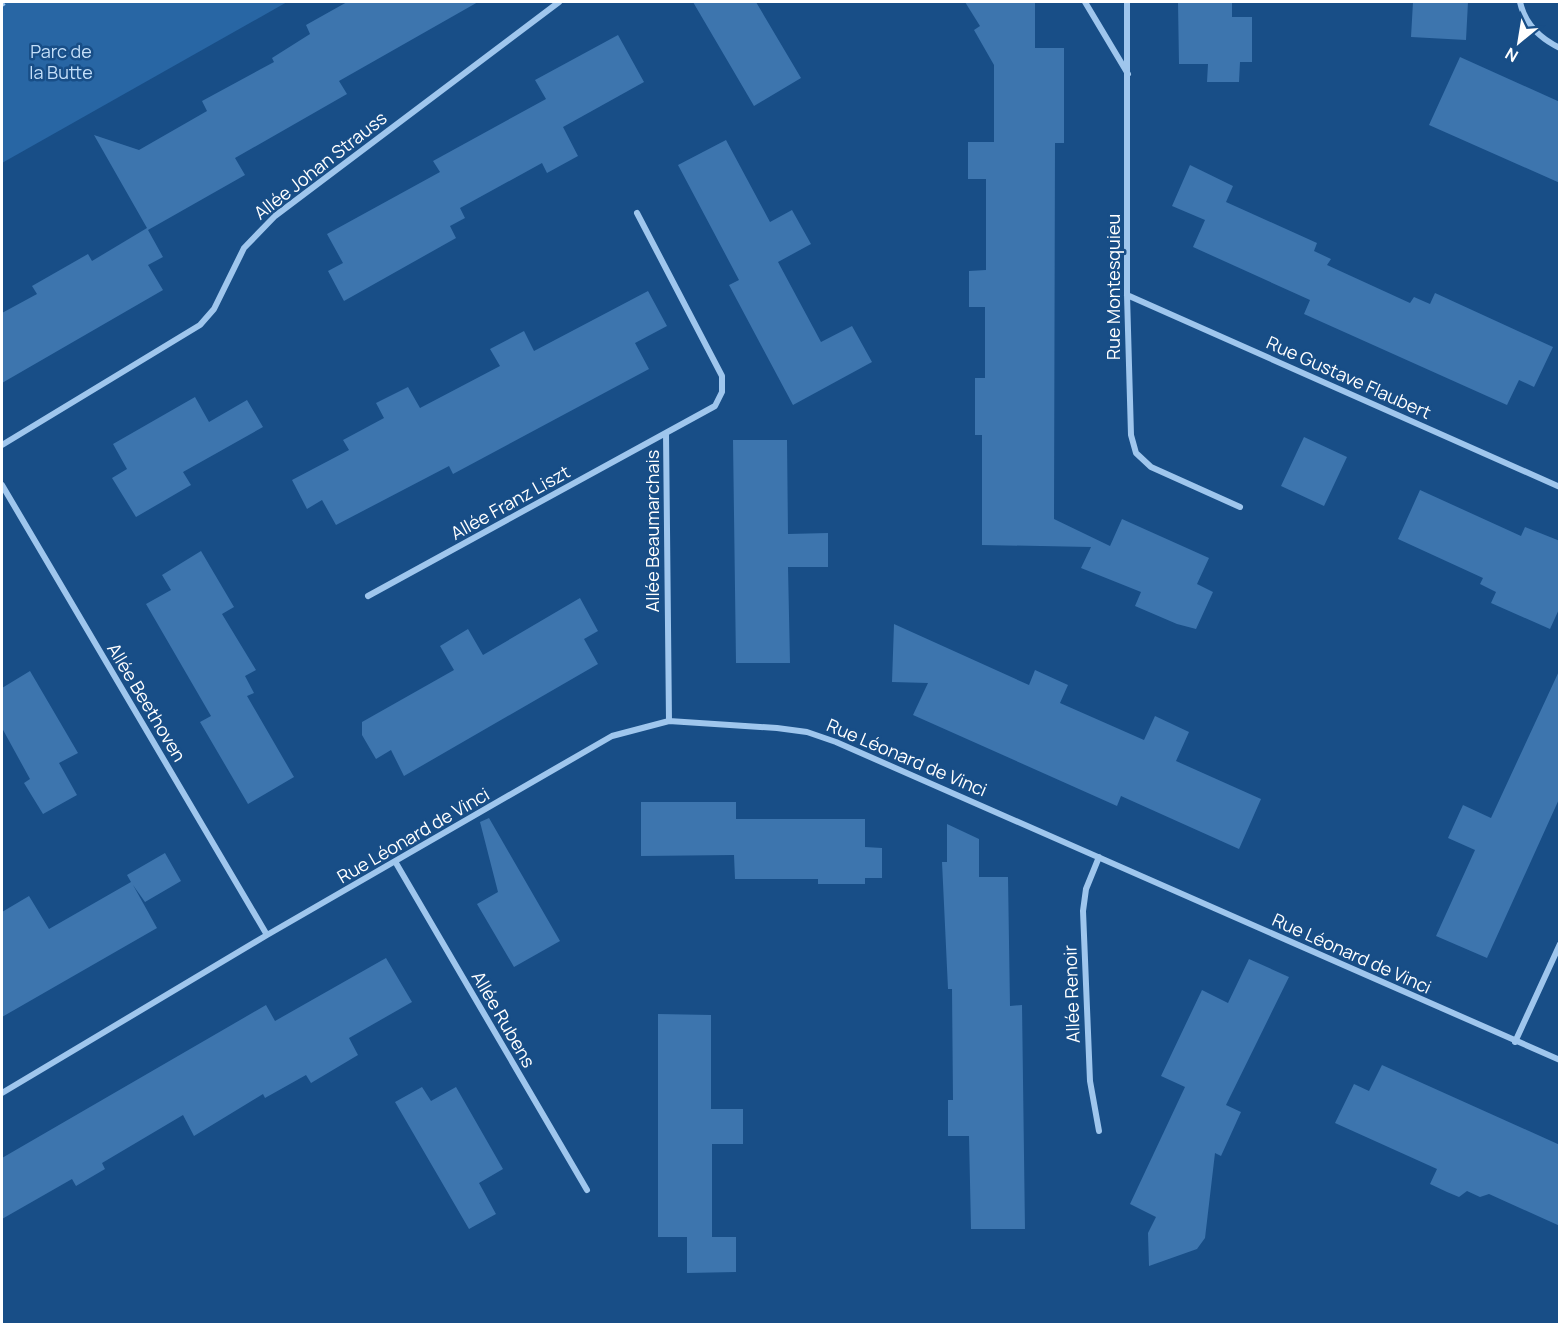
<svg xmlns="http://www.w3.org/2000/svg" width="1561" height="1326" font-family="Manrope,sans-serif">
  <style>
    .green { fill: #2866a4 }
    .building { fill: #3d75ae }
    .lines { fill: none; stroke-linecap: round; stroke-linejoin: round }
    .path { stroke: #9fc6ed; stroke-width: 4; stroke-dasharray: 3 4.5; stroke-linecap: butt }
    .minor { stroke: #9fc6ed; stroke-width: 6 }
    .labels { text-anchor: middle; dominant-baseline: central; stroke-width: 5; stroke-linejoin: round; paint-order: stroke }
    .park-label { font-size: 18px; fill: #c4dff9; stroke: #184e87 }
    .street-label { font-size: 18px; fill: #fff; stroke: #184e87 }
  </style>
  <rect width="100%" height="100%" fill="#184e87"/>
  <path class="green" d="M 2,2 L 287,2 L 2,163 Z"/>
  <path class="building" d="M 347,2 L 478,2 L 339,81 L 347,94 L 235,158 L 245,175 L 148,230 L 163,257 L 148,265 L 163,290 L 2,383 L 2,313 L 37,294 L 32,286 L 88,254 L 92,261 L 147,228 L 94,135 L 139,150 L 207,111 L 202,101 L 274,62 L 272,58 L 310,34 L 306,25 Z
    M 693,2 L 756,2 L 801,78 L 754,106 Z
    M 965,2 L 1035,2 L 1035,48 L 1064,48 L 1064,143 L 1055,143 L 1054,519 L 1110,546 L 1122,519 L 1209,558 L 1197,584 L 1213,592 L 1196,629 L 1177,624 L 1135,606 L 1141,592 L 1081,568 L 1091,547 L 982,545 L 982,435 L 975,435 L 975,378 L 985,378 L 985,307 L 969,307 L 969,271 L 986,270 L 986,179 L 968,179 L 968,142 L 994,142 L 994,65 L 974,30 L 980,26 Z
    M 1178,2 L 1232,2 L 1232,17 L 1252,17 L 1252,62 L 1240,62 L 1239,82 L 1207,82 L 1208,64 L 1179,64 Z
    M 1413,2 L 1468,2 L 1466,40 L 1411,37 Z
    M 618,35 L 644,82 L 563,127 L 578,156 L 547,173 L 542,163 L 460,208 L 465,218 L 450,226 L 456,238 L 344,301 L 328,271 L 343,263 L 327,234 L 440,172 L 433,161 L 546,99 L 535,80 Z
    M 1460,57 L 1560,102 L 1560,183 L 1429,125 Z
    M 726,140 L 770,222 L 792,210 L 811,244 L 778,262 L 821,342 L 852,326 L 872,362 L 793,405 L 729,285 L 739,280 L 678,165 Z
    M 1190,165 L 1233,186 L 1226,202 L 1317,243 L 1314,251 L 1331,259 L 1327,265 L 1410,303 L 1414,297 L 1430,304 L 1435,293 L 1553,347 L 1534,387 L 1519,380 L 1507,405 L 1304,314 L 1310,300 L 1193,247 L 1205,220 L 1172,206 Z
    M 648,291 L 667,326 L 635,343 L 649,369 L 453,474 L 449,466 L 336,525 L 322,500 L 307,509 L 292,480 L 349,450 L 343,440 L 384,418 L 376,403 L 408,387 L 420,408 L 500,366 L 490,349 L 524,331 L 534,351 Z
    M 195,397 L 209,422 L 247,400 L 263,427 L 183,472 L 191,485 L 136,517 L 112,478 L 127,469 L 113,444 Z
    M 1304,437 L 1347,457 L 1324,506 L 1281,486 Z
    M 733,440 L 787,440 L 788,534 L 828,533 L 828,567 L 788,567 L 790,663 L 736,663 Z
    M 1420,490 L 1521,536 L 1525,527 L 1560,541 L 1560,607 L 1550,629 L 1491,603 L 1496,592 L 1480,584 L 1483,578 L 1398,539 Z
    M 201,551 L 234,607 L 222,614 L 256,670 L 245,676 L 254,693 L 247,696 L 294,777 L 248,804 L 200,722 L 211,716 L 146,604 L 171,590 L 162,575 Z
    M 580,598 L 598,631 L 584,639 L 598,664 L 404,776 L 391,750 L 376,759 L 362,735 L 362,722 L 454,670 L 440,646 L 468,629 L 483,655 Z
    M 894,624 L 1029,685 L 1035,670 L 1068,685 L 1060,703 L 1144,740 L 1155,716 L 1189,732 L 1176,761 L 1261,799 L 1239,849 L 1121,796 L 1117,806 L 913,715 L 928,683 L 892,682 Z
    M 1560,669 L 1560,797 L 1487,958 L 1436,936 L 1475,850 L 1448,838 L 1463,805 L 1491,818 Z
    M 30,671 L 78,753 L 59,763 L 77,795 L 43,814 L 24,783 L 30,779 L 2,728 L 2,688 Z
    M 641,802 L 736,802 L 736,819 L 865,819 L 865,847 L 882,848 L 882,878 L 865,878 L 865,884 L 818,884 L 818,879 L 735,879 L 734,855 L 641,856 Z
    M 489,818 L 560,941 L 514,967 L 477,904 L 498,892 L 480,822 Z
    M 947,824 L 979,839 L 979,877 L 1008,877 L 1010,1006 L 1022,1005 L 1025,1229 L 971,1229 L 969,1136 L 948,1136 L 948,1100 L 953,1100 L 952,989 L 948,989 L 942,862 L 947,862 Z
    M 165,853 L 181,881 L 145,902 L 133,885 L 157,928 L 2,1017 L 2,912 L 29,896 L 49,929 L 131,882 L 127,875 Z
    M 386,958 L 412,1002 L 349,1038 L 358,1055 L 311,1083 L 306,1075 L 265,1098 L 263,1094 L 194,1136 L 183,1115 L 102,1163 L 105,1169 L 76,1186 L 72,1179 L 2,1219 L 2,1158 L 266,1005 L 275,1021 Z
    M 1249,959 L 1289,977 L 1226,1105 L 1241,1112 L 1221,1156 L 1215,1153 L 1205,1238 L 1197,1249 L 1149,1266 L 1148,1233 L 1156,1217 L 1130,1204 L 1185,1087 L 1161,1076 L 1202,990 L 1228,1003 Z
    M 658,1014 L 711,1015 L 711,1109 L 743,1109 L 743,1144 L 712,1144 L 712,1237 L 736,1237 L 736,1272 L 687,1273 L 687,1237 L 658,1237 Z
    M 1382,1065 L 1560,1145 L 1560,1226 L 1489,1194 L 1480,1197 L 1467,1191 L 1459,1197 L 1447,1192 L 1430,1184 L 1437,1169 L 1335,1123 L 1354,1084 L 1369,1091 Z
    M 422,1087 L 431,1101 L 456,1087 L 503,1169 L 479,1183 L 496,1214 L 469,1229 L 395,1102 Z"/>
  <g class="lines">
    <path class="path" d="M 2,5 L 6,2"/>
    <path class="minor" d="M 1085,2 L 1128,74
      M 1127,2 L 1127,295 L 1131,435 L 1136,453 L 1151,467 L 1240,507
      M 1520,2 C 1525,24 1539,38 1560,48
      M 1127,295 L 1560,487
      M 666,433 L 669,721
      M 2,445 L 200,325 L 214,309 L 244,248 L 275,216 L 559,2
      M 2,485 L 267,935
      M 368,596 L 715,406 L 722,392 L 722,376 L 637,213
      M 1099,857 L 1086,889 L 1083,911 L 1090,1081 L 1099,1131
      M 396,863 L 587,1190
      M 1515,1042 L 1560,944
      M 2,1093 L 267,935 L 612,736 L 669,721 L 777,728 L 807,732 L 836,742 L 1560,1060"/>
  </g>
  <g class="labels">
    <g class="park-label">
      <text x="61" y="51">Parc de<tspan x="61" dy="21">la Butte</tspan></text>
    </g>
    <g class="street-label">
      <text transform="translate(320 165) rotate(-38)">Allée Johan Strauss</text>
      <text transform="translate(1113 287) rotate(-90)">Rue Montesquieu</text>
      <text transform="translate(1349 377) rotate(24)">Rue Gustave Flaubert</text>
      <text transform="translate(510 502) rotate(-29)">Allée Franz Liszt</text>
      <text transform="translate(652 531) rotate(-90)">Allée Beaumarchais</text>
      <text transform="translate(147 702) rotate(59)">Allée Beethoven</text>
      <text transform="translate(907 757) rotate(23)">Rue Léonard de Vinci</text>
      <text transform="translate(413 835) rotate(-30)">Rue Léonard de Vinci</text>
      <text transform="translate(1352 953) rotate(24)">Rue Léonard de Vinci</text>
      <text transform="translate(1071 994) rotate(-92)">Allée Renoir</text>
      <text transform="translate(504 1019) rotate(60)">Allée Rubens</text>
    </g>
  </g>
  <rect width="1561" height="1326" fill="none" stroke="#ffffff" stroke-width="6"/>
  <g transform="translate(1519 42) rotate(210)" stroke="#184e87" stroke-width="4.5" paint-order="stroke">
  <path d="M0-4.5L10 22L0 15L-10 22Z" fill="#ffffff"/>
  <text y="-9" font-size="16" font-weight="bold" text-anchor="middle" fill="#ffffff">N</text>
  </g>
</svg>
